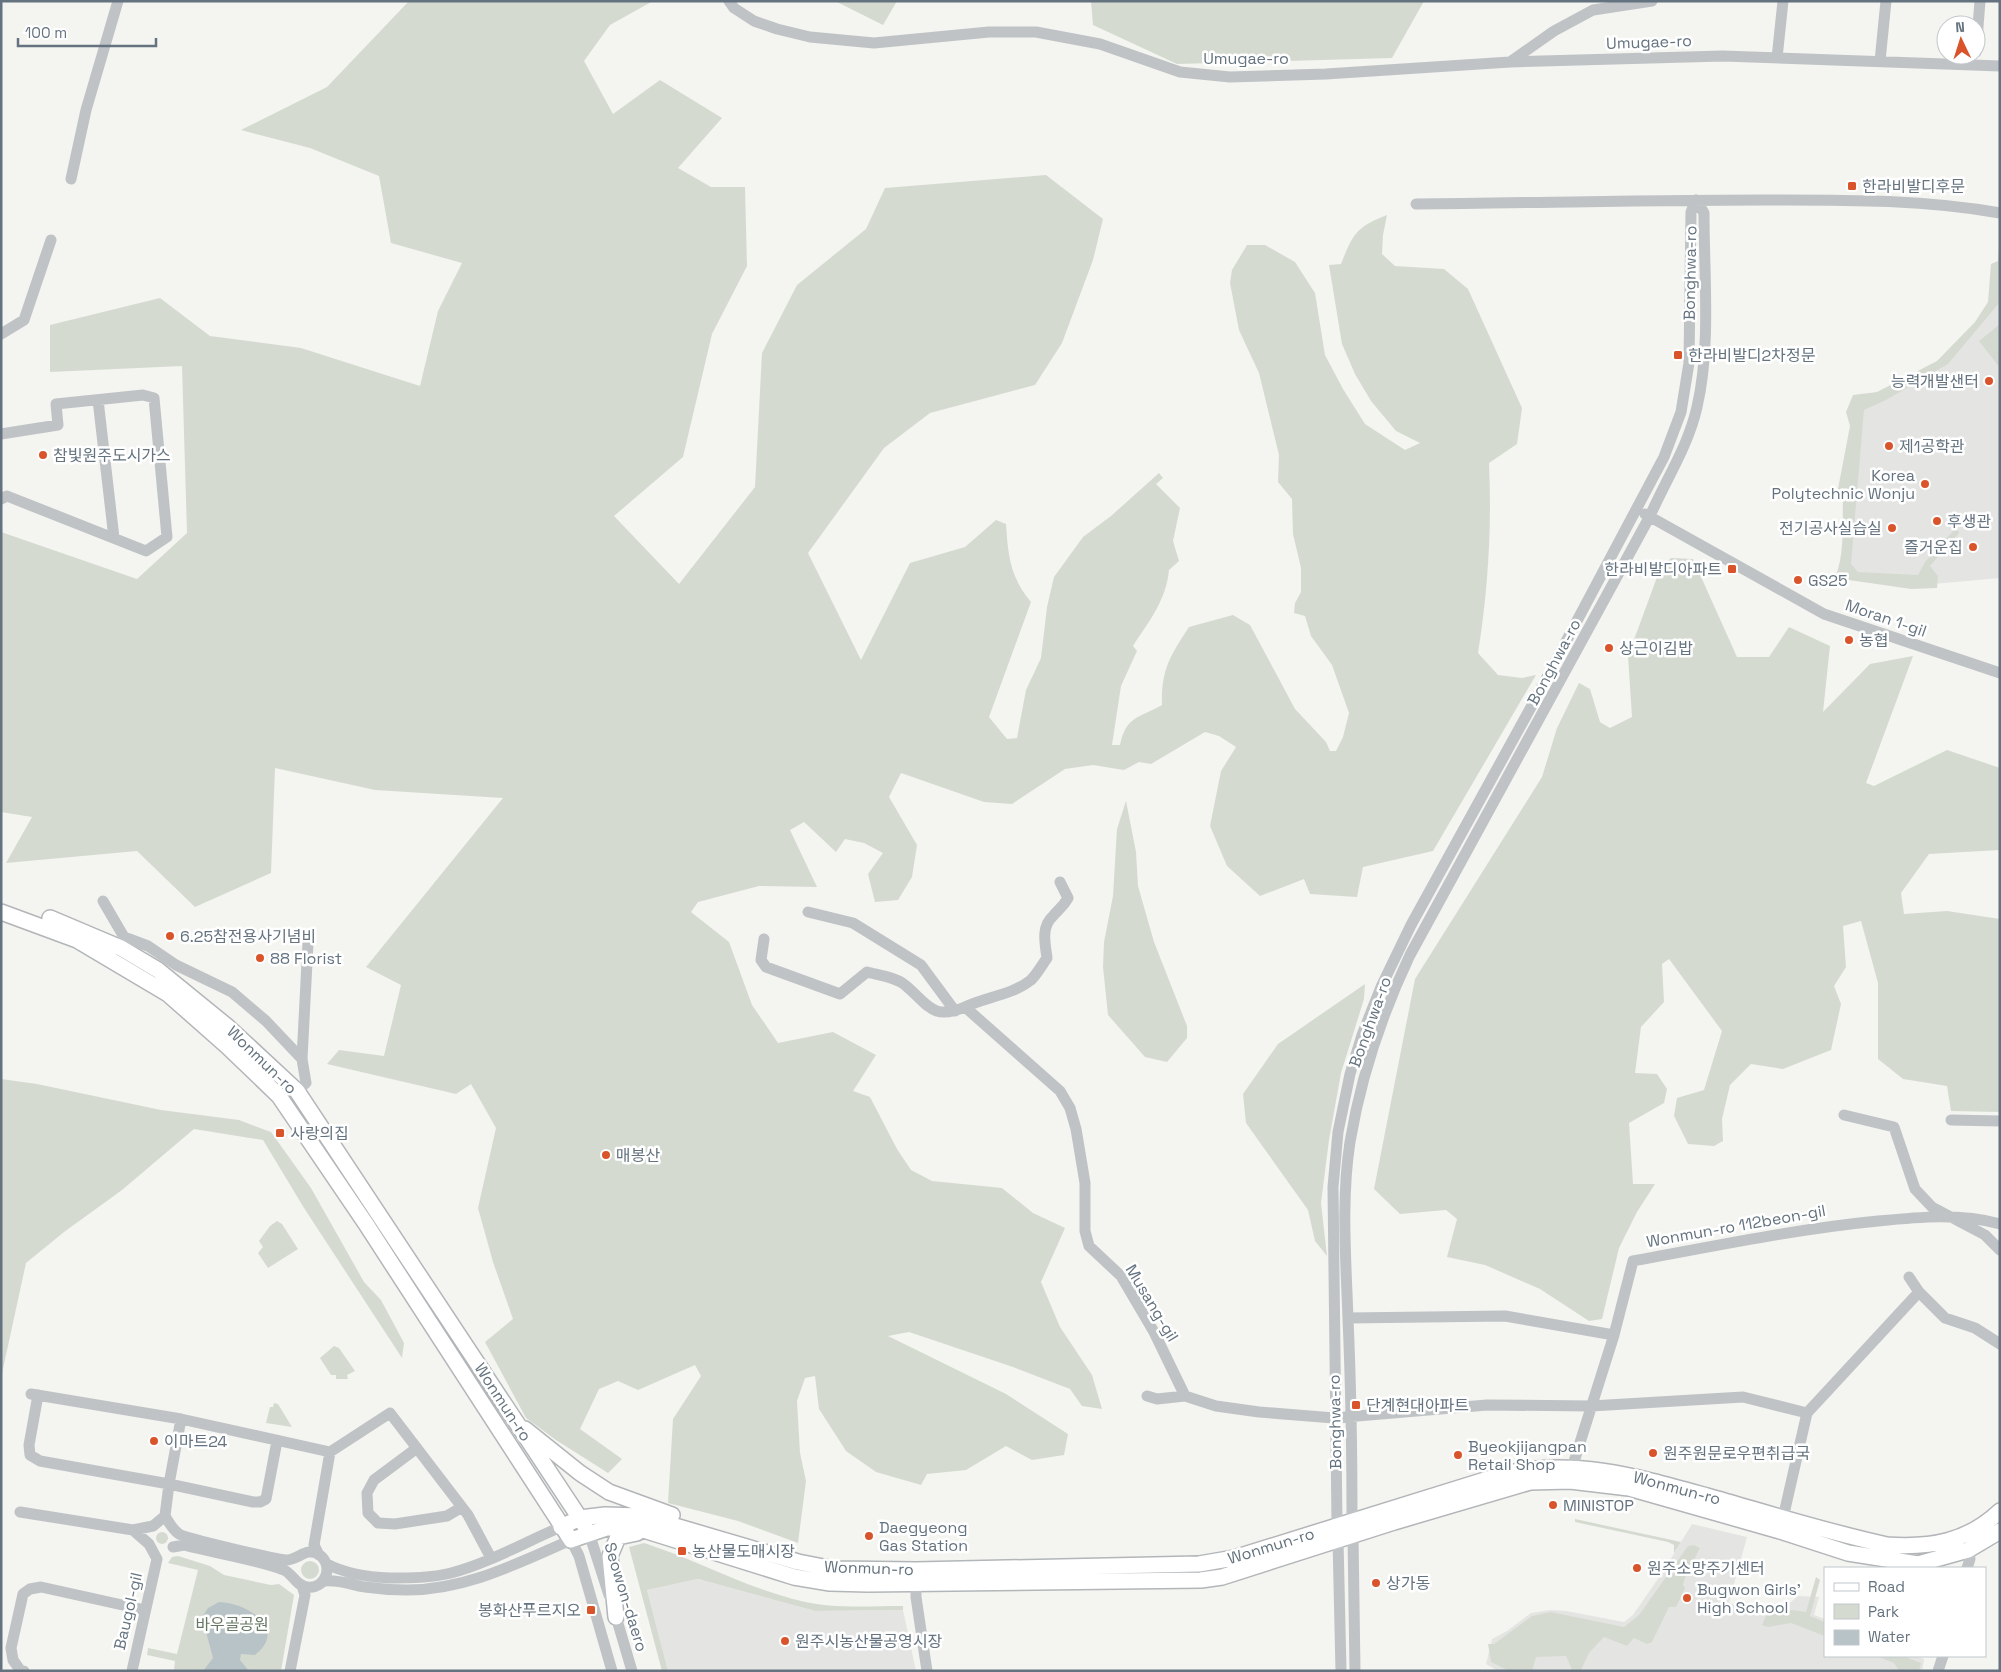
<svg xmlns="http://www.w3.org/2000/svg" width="2001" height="1672" font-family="'Space Grotesk','Noto Sans KR',sans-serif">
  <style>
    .built { fill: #e4e5e3 }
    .green { fill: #d5dad1 }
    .water { fill: #b8c3c7 }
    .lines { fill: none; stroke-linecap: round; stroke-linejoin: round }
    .major-casing { stroke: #b2b6b9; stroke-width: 18 }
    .minor { stroke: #bfc3c6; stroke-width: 11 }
    .major { stroke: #fff; stroke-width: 15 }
    .poi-dot { fill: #d9542b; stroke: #fff; stroke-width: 2 }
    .labels { text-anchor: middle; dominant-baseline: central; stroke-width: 5; stroke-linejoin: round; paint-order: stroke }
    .street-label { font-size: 16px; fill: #64737f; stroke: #fff }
    .poi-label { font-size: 16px; fill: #64737f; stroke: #fff; text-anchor: start }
    .park-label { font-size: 16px; fill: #677763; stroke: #fff }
  </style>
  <rect width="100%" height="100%" fill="#f4f4f0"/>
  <path class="built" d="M 2000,302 L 2000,578 L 1922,585 L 1846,577 L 1855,399 L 1887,392 L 1941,366 Z
    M 1692,1524 L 1747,1537 L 1729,1602 L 1745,1612 L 1791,1602 L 1798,1596 L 1819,1597 L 1814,1615 L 1825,1619 L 1825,1656 L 1915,1656 L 1924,1659 L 1922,1671 L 1498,1671 L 1486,1664 L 1492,1639 L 1507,1631 L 1531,1613 L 1550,1610 L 1566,1611 L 1624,1622 L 1633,1615 L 1664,1570 Z
    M 698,1579 L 815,1611 L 903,1610 L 916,1671 L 668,1671 L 647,1590 Z"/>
  <path class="green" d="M 409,1 L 653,1 L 610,25 L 584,61 L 613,114 L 660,80 L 722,118 L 678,168 L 711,187 L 745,187 L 747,266 L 712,334 L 683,457 L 614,516 L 679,584 L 755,487 L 762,353 L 797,285 L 866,229 L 885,188 L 1046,175 L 1103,219 L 1093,260 L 1062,343 L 1035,385 L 930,413 L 884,448 L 808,553 L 861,660 L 910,563 L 965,547 L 996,520 L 1006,524 C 1008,555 1010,577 1031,602 L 989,717 L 1007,739 L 1017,738 L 1026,690 L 1041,658 L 1047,607 L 1054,577 L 1083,537 L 1111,516 L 1159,473 L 1163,478 L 1156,484 L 1180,508 L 1173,541 L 1179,561 L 1169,570 C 1166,601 1149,621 1133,646 L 1137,651 L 1121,686 L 1112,745 L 1120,745 C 1126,716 1139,718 1162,705 C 1161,670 1170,656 1189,627 L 1233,615 L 1250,625 L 1295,709 L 1326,742 L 1330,751 L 1336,751 L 1343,737 L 1349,713 L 1332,665 L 1311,636 L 1305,616 L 1294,613 L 1295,603 L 1301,592 L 1301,568 L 1293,534 L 1292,499 L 1278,482 L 1279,455 L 1268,410 L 1259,373 L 1239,330 L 1230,283 L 1232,270 L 1247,245 L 1265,245 L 1295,262 L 1315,293 L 1325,355 L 1343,389 L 1365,424 L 1405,450 L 1420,443 L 1396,431 L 1371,401 L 1355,374 L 1342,344 L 1329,265 L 1341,264 C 1353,234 1356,227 1387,215 L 1383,235 L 1382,254 L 1395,266 L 1444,269 L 1468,289 L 1522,408 L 1517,444 L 1489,463 C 1492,527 1488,591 1478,653 L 1498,675 L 1522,678 L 1536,675 L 1433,851 L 1363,867 L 1357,897 L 1310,894 L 1304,879 L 1260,896 L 1227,866 L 1210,826 L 1221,771 L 1236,747 L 1219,736 L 1205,732 L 1151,764 L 1139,762 L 1124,770 L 1093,765 L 1065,769 L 1012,804 L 984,802 L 901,773 L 889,797 L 917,845 L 912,877 L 898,900 L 875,902 L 868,874 L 883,853 L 864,843 L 845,839 L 836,852 L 804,822 L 790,830 L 817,887 L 759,886 L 698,902 L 691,912 L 729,942 L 752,1005 L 778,1043 L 833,1032 L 876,1055 L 853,1091 L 870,1097 L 897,1149 L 911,1170 L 932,1181 L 1002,1188 L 1033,1213 L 1065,1228 L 1041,1282 L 1060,1327 L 1092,1375 L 1102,1409 L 1082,1406 L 1070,1389 L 1013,1367 L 909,1332 L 888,1336 L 1006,1394 L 1068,1434 L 1064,1455 L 1032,1460 L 1006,1446 L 966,1470 L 927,1474 L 921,1485 L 876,1472 L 846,1451 L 819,1409 L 815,1376 L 805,1378 L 797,1401 L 800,1453 L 806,1481 L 798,1543 L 738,1521 L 668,1503 L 673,1419 L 701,1376 L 695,1365 L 638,1390 L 618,1381 L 599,1389 L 580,1429 L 622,1459 L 608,1473 L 556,1440 L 526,1418 L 485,1342 L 513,1319 L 493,1262 L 478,1208 L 496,1128 L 471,1084 L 456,1094 L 327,1064 L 339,1050 L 384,1056 L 401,985 L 366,967 L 503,798 L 375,790 L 275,768 L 271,873 L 195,907 L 137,851 L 6,863 L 32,817 L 1,812 L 1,532 L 137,579 L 187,533 L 182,366 L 50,372 L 50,325 L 160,298 L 210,336 L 301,348 L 420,386 L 438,311 L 462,263 L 391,243 L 379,176 L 310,148 L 241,130 L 327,87 Z
    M 835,1 L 897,1 L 883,25 Z
    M 1091,1 L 1424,1 L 1392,58 L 1177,64 L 1093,25 Z
    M 2000,233 L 2000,302 L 1948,364 L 1886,400 L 1864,410 L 1851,564 L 1858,572 L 1918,575 L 1925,562 L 1956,528 L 1959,533 L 1930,566 L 1938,576 L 1937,588 L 1911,589 L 1835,578 C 1845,554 1842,525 1843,500 L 1837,494 L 1850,426 L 1846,412 L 1853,395 L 1877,392 L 1937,361 L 1975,322 L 1988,302 L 1991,264 L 1998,261 Z
    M 2000,324 L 2000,368 L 1979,341 Z
    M 1671,558 L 1693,559 L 1737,657 L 1769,657 L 1789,627 L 1830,646 L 1823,712 L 1870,664 L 1913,656 L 1866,783 L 1874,786 L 1947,750 L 2000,768 L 2000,850 L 1929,854 L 1901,893 L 1904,914 L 1947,911 L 2000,919 L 2000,1112 L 1951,1111 L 1947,1086 L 1903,1079 L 1878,1059 L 1878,983 L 1861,921 L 1843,926 L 1846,967 L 1834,986 L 1841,1004 L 1831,1050 L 1783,1069 L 1751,1064 L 1730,1085 L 1722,1119 L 1723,1141 L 1714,1146 L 1688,1144 L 1674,1116 L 1677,1098 L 1704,1090 L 1722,1031 L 1669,959 L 1662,964 L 1664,1002 L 1641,1027 L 1635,1073 L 1657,1074 L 1667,1089 L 1664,1103 L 1629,1123 L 1633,1184 L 1655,1184 L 1637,1212 L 1619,1248 L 1602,1319 L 1589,1321 L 1540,1289 L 1485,1265 L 1447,1257 L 1457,1219 L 1446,1210 L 1400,1214 L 1374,1189 L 1415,979 L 1542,777 L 1557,728 L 1579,683 L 1590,689 L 1600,722 L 1610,728 L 1632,717 L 1628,656 L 1660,569 Z
    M 1126,801 L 1136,852 L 1138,886 L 1154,942 L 1187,1026 L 1187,1038 L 1167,1062 L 1145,1057 L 1108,1015 L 1103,967 L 1104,942 L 1113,896 L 1117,829 Z
    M 1365,984 L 1364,999 L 1341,1073 L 1329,1140 L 1321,1203 L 1327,1256 L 1315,1241 L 1308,1210 L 1246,1123 L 1243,1094 L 1278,1044 Z
    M 1,1079 L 37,1084 L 161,1110 L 239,1120 L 271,1132 L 311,1188 L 364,1282 L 381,1300 L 404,1343 L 402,1358 L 304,1208 L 263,1140 L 194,1129 L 122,1190 L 64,1232 L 26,1263 L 1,1378 Z
    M 277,1221 L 282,1224 L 298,1249 L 268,1268 L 258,1253 L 263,1247 L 259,1241 L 270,1226 Z
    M 334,1346 L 339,1348 L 355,1371 L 347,1375 L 348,1379 L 336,1379 L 336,1375 L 331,1375 L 320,1358 Z
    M 274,1403 L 278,1404 L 292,1427 L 266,1423 L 270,1407 L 273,1407 Z
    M 1575,1519 L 1681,1542 L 1674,1553 L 1674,1545 L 1668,1542 L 1575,1522 Z
    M156 1538a6 6 0 1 1 12 0a6 6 0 1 1-12 0Z
    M 644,1543 C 697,1560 746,1588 801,1601 C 833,1609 870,1606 903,1606 L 903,1610 L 815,1611 L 698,1579 L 647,1590 L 668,1671 L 662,1671 L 629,1547 Z
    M 1694,1545 L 1700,1548 L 1693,1562 L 1693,1568 L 1686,1575 L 1683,1585 L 1685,1588 L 1676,1607 L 1669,1607 L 1652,1642 L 1647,1644 L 1634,1638 L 1627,1646 L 1604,1637 L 1589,1653 L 1581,1670 L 1572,1670 L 1566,1656 L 1536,1657 L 1532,1671 L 1509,1671 L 1491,1662 L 1488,1644 L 1494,1644 L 1532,1616 L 1551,1612 L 1624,1627 L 1639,1615 L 1688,1546 Z
    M 178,1556 L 210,1566 L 224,1575 L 271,1585 L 279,1584 L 294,1595 L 281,1671 L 174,1671 L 175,1661 L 147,1655 L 148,1648 L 177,1654 L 198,1570 L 168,1563 L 172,1557 Z
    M301 1570a9 9 0 1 1 18 0a9 9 0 1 1-18 0Z
    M 1816,1577 L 1820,1580 L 1810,1616 L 1825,1622 L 1825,1636 L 1791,1623 L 1768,1627 L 1762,1625 L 1766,1616 L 1792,1610 L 1806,1612 Z
    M 1876,1656 L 1903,1656 L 1921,1663 L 1919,1671 L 1899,1671 L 1894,1663 Z"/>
  <path class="water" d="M 219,1602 C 239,1603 255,1612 268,1626 C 268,1641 266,1646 255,1655 L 241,1654 L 240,1660 L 249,1671 L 203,1671 L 213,1658 L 202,1617 L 208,1608 Z"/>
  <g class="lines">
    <g class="major-casing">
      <path id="major" d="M 1,912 L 77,940 L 168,994 L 227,1046 L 279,1096 L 366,1224 L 571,1540 L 607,1528 L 634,1527 L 794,1577 L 830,1583 L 868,1584 L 1201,1580 L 1222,1577 L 1394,1522 L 1530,1482 L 1570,1481 L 1629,1488 L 1780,1531 L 1848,1553 L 1918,1564 L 1968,1550 L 2000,1531
        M 50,918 L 121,948 L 158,970 L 228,1027 L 297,1091 L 585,1526
        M 525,1429 L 580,1473 L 609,1492 L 672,1515
        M 561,1527 L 580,1518 L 605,1515 L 641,1516 L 798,1562 L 834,1569 L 916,1570 L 1199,1564 L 1234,1558 L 1501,1475 C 1571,1457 1639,1477 1707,1496 C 1767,1513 1827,1532 1887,1545 C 1931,1548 1967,1542 2000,1511
        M 616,1617 L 610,1556 L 618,1537 L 637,1533"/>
    </g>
    <path class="minor" d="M 729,1 L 734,8 L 754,21 L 777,29 L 810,37 L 874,43 L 989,32 L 1036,32 L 1100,44 L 1180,72 L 1230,77 L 1326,74 L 1510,62 L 1723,56 L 2000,66
      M 1976,52 L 1980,1
      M 1777,58 L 1783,1
      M 1880,61 L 1886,1
      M 1510,62 L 1554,31 L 1593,10 L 1652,1
      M 71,179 L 86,110 L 118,1
      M 1416,204 C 1531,203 1646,200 1762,200 C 1842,200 1921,199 2000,213
      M 1,334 L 24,320 L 51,240
      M 98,400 L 114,538
      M 1,434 L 58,425 L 56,404 L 143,395 L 154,398 L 167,537 L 146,551 L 7,496 L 1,499
      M 1645,514 L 1824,614 L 2000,673
      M 103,901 L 124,937 L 148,946 L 176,965 L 232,992 L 266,1021 L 302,1059 L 306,1083 L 297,1091
      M 808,912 L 853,923 L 921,965 L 955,1011
      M 764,939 L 761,960 L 766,967 L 840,994 L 867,972 C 878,975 896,977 905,985 C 928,1004 932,1021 965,1007 L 1060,1091 L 1070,1108 L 1076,1129 L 1085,1183 L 1085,1231 L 1089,1246 L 1121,1276 L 1154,1332 L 1185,1396 L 1216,1406 L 1259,1412 L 1334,1418 L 1487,1405 L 1591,1406 L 1743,1397 L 1807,1413
      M 965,1007 C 986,997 1012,995 1031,980 C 1037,974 1042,965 1047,958 C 1045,943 1041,927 1053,916 C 1059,909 1063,907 1068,898 L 1060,882
      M 302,1059 L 308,943
      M 1844,1115 L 1894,1127 L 1915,1189 L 1932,1207 L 1985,1235 L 2000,1250
      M 1951,1120 L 2000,1121
      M 1909,1277 L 1919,1292 L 1945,1318 L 1975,1328 L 2000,1344
      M 1348,1318 L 1505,1316 L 1614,1335
      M 31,1394 L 181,1419 L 330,1452 L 390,1413 L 468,1515 L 491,1558
      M 38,1395 L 29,1445 L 30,1455 L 40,1461 L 169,1484 L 253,1502 L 260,1502 L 266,1499 L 277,1441
      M 1147,1396 L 1157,1399 L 1185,1396
      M 417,1448 L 374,1480 L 367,1493 L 368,1513 L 378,1523 L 395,1524 L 447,1516 L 462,1507
      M 1572,1468 L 1614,1335 L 1633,1261 C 1715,1246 1796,1229 1878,1221 C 1919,1217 1960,1213 2000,1224
      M 20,1512 L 133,1530 L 153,1526 L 165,1516
      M 165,1516 C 169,1523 173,1530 179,1534 C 185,1538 278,1560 286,1560 C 298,1560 306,1547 318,1554 C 335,1564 326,1590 307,1587 C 296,1586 293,1574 284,1570 C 255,1559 214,1553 184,1545 L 173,1547
      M 165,1516 L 169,1484 L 181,1419
      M 1783,1518 L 1807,1413 L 1919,1292
      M 1352,1520 C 1352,1453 1351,1386 1348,1319 C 1346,1260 1341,1200 1350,1142 C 1361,1076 1382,1014 1410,955 L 1650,516 C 1666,479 1688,447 1697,407 C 1711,348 1704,274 1704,213 L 1696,200
      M 1337,1524 L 1333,1187 L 1338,1132 L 1350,1074 L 1362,1035 L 1381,987 L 1411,925 L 1536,698 L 1664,457 L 1681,412 L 1689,363 L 1691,212 L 1696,200
      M 133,1530 L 149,1544 L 157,1559
      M 589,1533 L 609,1595
      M 1353,1536 L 1355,1671
      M 1338,1540 L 1341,1671
      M 319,1555 L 314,1545 L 330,1452
      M 327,1564 C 346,1574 367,1577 390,1578 C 410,1578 431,1578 451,1573 C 489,1563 525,1542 561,1527
      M 1967,1568 L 1970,1559 L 1968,1550
      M 324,1581 C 339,1579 351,1585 365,1587 C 379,1589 393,1590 407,1590 C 466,1590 518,1563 571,1540 L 579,1556 L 612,1671
      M 916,1583 L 916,1597 L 927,1671
      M 614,1610 L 632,1671
      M 24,1671 L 20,1670 L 13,1660 L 11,1648 L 23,1594 L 30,1589 L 41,1587 L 145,1610
      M 132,1671 L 157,1559
      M 290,1671 L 305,1595 L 302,1586
      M 1938,1671 L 1943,1656"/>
    <use href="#major" class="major"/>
  </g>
  <g class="poi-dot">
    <rect x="1847" y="181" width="10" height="10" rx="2.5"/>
    <rect x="1673" y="350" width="10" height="10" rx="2.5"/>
    <circle cx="1989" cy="381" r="5"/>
    <circle cx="1889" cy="446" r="5"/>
    <circle cx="43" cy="455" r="5"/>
    <circle cx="1925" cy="484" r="5"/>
    <circle cx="1937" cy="521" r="5"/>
    <circle cx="1892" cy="528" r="5"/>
    <circle cx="1973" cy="547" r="5"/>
    <rect x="1727" y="564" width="10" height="10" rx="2.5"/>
    <circle cx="1798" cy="580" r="5"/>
    <circle cx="1849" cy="640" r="5"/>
    <circle cx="1609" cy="648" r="5"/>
    <circle cx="170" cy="936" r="5"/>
    <circle cx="260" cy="958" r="5"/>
    <rect x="275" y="1128" width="10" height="10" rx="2.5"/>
    <circle cx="606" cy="1155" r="5"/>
    <rect x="1351" y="1400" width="10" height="10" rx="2.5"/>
    <circle cx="154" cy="1441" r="5"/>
    <circle cx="1653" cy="1453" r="5"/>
    <circle cx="1458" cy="1455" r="5"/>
    <circle cx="1553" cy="1505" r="5"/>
    <circle cx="869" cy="1536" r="5"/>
    <rect x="677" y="1546" width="10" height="10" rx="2.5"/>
    <circle cx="1637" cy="1568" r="5"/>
    <circle cx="1376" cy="1583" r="5"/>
    <circle cx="1687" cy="1598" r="5"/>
    <rect x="586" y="1605" width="10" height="10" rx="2.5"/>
    <circle cx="785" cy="1641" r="5"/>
  </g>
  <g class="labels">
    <g class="street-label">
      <text transform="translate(1649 42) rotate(-2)">Umugae-ro</text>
      <text x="1246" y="58">Umugae-ro</text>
      <text transform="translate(1690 273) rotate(-89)">Bonghwa-ro</text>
      <text transform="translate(1886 618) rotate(19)">Moran 1-gil</text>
      <text transform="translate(1554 662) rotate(-62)">Bonghwa-ro</text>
      <text transform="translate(1370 1022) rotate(-70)">Bonghwa-ro</text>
      <text transform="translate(262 1060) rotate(44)">Wonmun-ro</text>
      <text transform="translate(1736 1226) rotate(-10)">Wonmun-ro 112beon-gil</text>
      <text transform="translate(1152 1303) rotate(59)">Musang-gil</text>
      <text transform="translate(503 1402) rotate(57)">Wonmun-ro</text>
      <text transform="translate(1335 1422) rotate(-91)">Bonghwa-ro</text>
      <text transform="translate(1677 1488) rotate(15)">Wonmun-ro</text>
      <text transform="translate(1271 1546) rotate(-17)">Wonmun-ro</text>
      <text transform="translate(869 1568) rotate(2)">Wonmun-ro</text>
      <text transform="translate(626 1597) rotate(73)">Seowon-daero</text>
      <text transform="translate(128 1611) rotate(-77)">Baugol-gil</text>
    </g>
    <g class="poi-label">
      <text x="1862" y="186">한라비발디후문</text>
      <text x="1688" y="355">한라비발디2차정문</text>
      <text x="1979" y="381" text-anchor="end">능력개발샌터</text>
      <text x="1899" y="446">제1공학관</text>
      <text x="53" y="455">참빛원주도시가스</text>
      <text x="1915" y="475" text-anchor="end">Korea<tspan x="1915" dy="18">Polytechnic Wonju</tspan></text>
      <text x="1947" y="521">후생관</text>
      <text x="1882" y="528" text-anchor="end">전기공사실습실</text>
      <text x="1963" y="547" text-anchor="end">즐거운집</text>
      <text x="1722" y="569" text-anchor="end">한라비발디아파트</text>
      <text x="1808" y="580">GS25</text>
      <text x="1859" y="640">농협</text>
      <text x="1619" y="648">상근이김밥</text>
      <text x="180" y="936">6.25참전용사기념비</text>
      <text x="270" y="958">88 Florist</text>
      <text x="290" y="1133">사랑의집</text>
      <text x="616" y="1155">매봉산</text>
      <text x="1366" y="1405">단계현대아파트</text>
      <text x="164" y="1441">이마트24</text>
      <text x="1468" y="1446">Byeokjijangpan<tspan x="1468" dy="18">Retail Shop</tspan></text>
      <text x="1663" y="1453">원주원문로우편취급국</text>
      <text x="1563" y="1505">MINISTOP</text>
      <text x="879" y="1527">Daegyeong<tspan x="879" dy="18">Gas Station</tspan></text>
      <text x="692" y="1551">농산물도매시장</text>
      <text x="1647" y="1568">원주소망주기센터</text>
      <text x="1386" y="1583">상가동</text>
      <text x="1697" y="1589">Bugwon Girls'<tspan x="1697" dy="18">High School</tspan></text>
      <text x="581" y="1610" text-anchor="end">봉화산푸르지오</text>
      <text x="795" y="1641">원주시농산물공영시장</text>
    </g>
    <g class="park-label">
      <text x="232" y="1624">바우골공원</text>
    </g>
  </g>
  <rect width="2001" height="1672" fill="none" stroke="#64737f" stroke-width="5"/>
  <rect x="1824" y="1567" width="162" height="90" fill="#ffffff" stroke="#c1c7cc"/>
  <rect x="1834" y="1583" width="25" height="8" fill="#ffffff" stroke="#c1c7cc"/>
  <text x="1868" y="1592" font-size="15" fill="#64737f">Road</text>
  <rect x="1834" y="1604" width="25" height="15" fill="#d5dad1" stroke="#c1c7cc"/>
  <text x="1868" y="1617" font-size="15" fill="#64737f">Park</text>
  <rect x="1834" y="1630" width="25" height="15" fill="#b8c3c7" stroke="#c1c7cc"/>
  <text x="1868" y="1642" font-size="15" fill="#64737f">Water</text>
  <g transform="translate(1961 40) rotate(356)"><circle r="24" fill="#ffffff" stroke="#c1c7cc"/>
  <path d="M0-4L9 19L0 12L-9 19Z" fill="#d9542b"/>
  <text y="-8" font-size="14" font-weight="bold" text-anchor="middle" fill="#64737f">N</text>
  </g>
  <path d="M18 38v8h138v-8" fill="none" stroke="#64737f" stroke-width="2.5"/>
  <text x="25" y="38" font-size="15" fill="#64737f" stroke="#ffffff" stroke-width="4" paint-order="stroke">100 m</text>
</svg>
